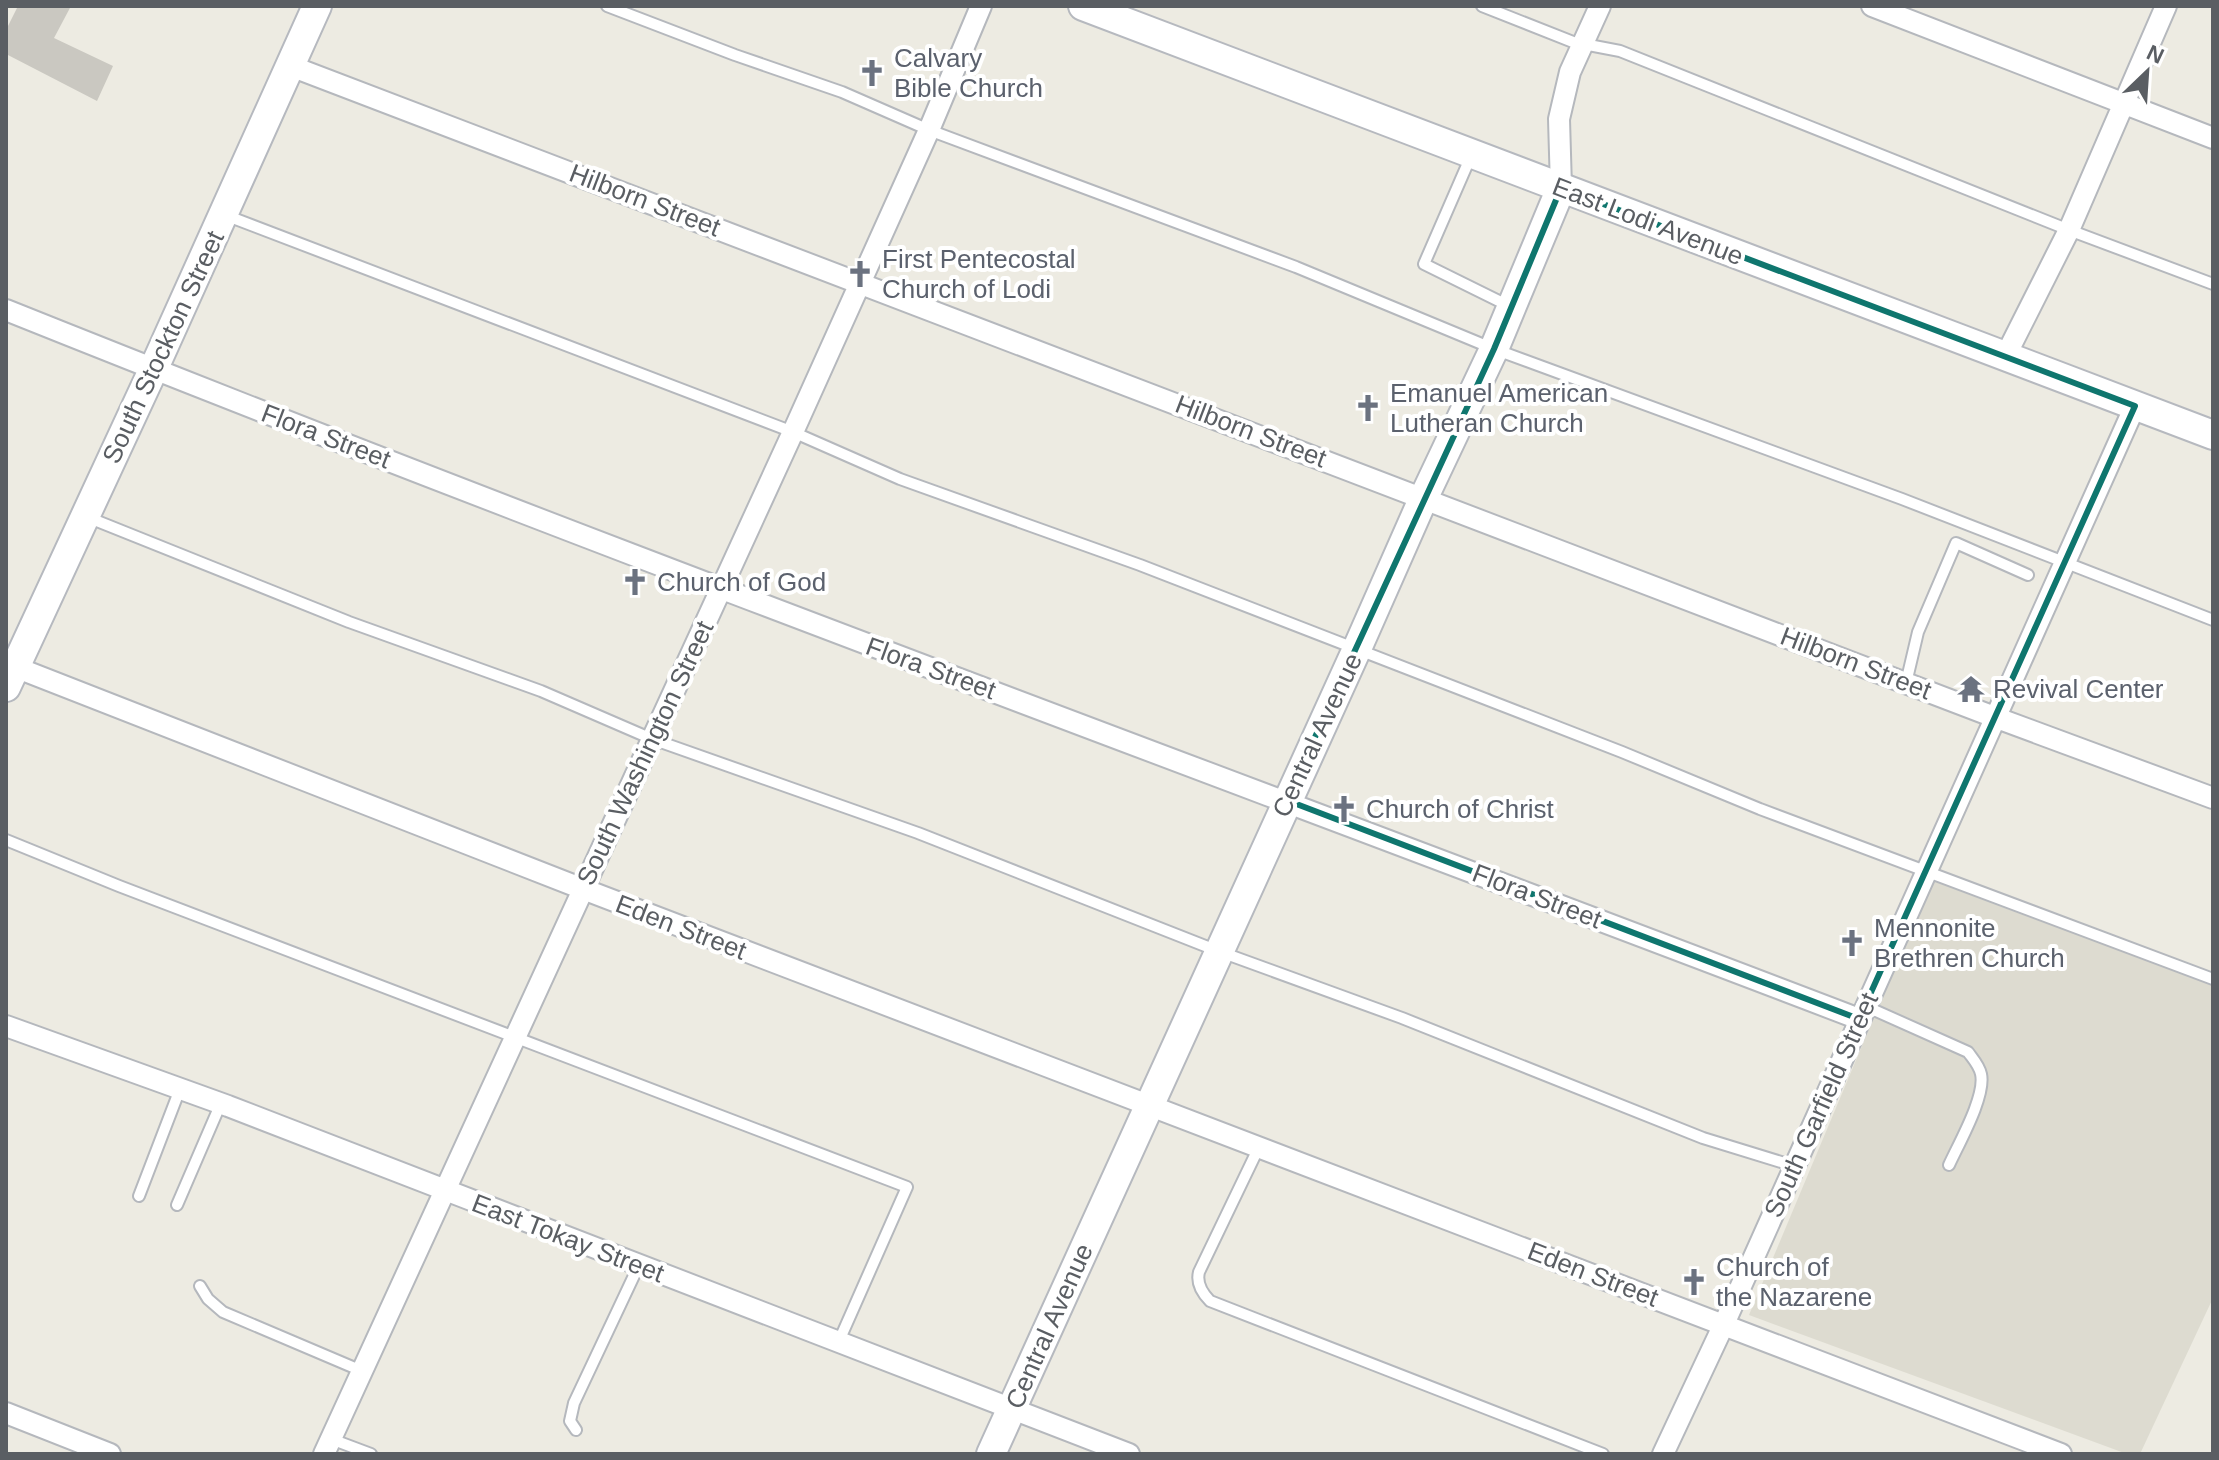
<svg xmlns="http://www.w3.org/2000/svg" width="2219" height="1460" font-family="Arial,sans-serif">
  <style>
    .education { fill: #dddbd0 }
    .building { fill: #cac8c1 }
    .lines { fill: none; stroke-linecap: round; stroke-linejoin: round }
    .lane-casing { stroke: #b5b8bd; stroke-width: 14 }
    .street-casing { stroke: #b5b8bd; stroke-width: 24 }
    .secondary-casing { stroke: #b6b9bf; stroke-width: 32 }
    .lane { stroke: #fff; stroke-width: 10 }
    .street { stroke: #fff; stroke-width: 20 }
    .secondary { stroke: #fff; stroke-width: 28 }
    .marked { fill: none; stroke: #0f766e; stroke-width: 6; stroke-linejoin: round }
    .labels { text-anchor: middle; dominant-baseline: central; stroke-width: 8; stroke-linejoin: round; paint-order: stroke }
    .worship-label { font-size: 26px; fill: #5b616d; stroke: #fff; text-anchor: start }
    .street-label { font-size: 26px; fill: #5a5e63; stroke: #fff }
  </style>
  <rect width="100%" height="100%" fill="#edebe2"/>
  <path class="education" d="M 1932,879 L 2213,983 L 2213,1298 L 2140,1454 L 2127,1454 L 1749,1315 Z"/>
  <path class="building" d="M 18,6 L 71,6 L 54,38 L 113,66 L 97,101 L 6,54 L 6,30 Z"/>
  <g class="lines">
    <g class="lane-casing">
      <path id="lane" d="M 607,6 L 735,55 L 842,92 L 929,130 L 1296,267 L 1494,349 L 1902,499 L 2213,620
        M 1482,6 L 1573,42 L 1620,51 L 2069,230 L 2213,284
        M 1471,156 L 1424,264 L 1509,306
        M 225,215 L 793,432 L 900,479 L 1140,565 L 1622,752 L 1760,809 L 2213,979
        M 87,517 L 349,622 L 541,691 L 652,739 L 918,833 L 1218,951 L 1402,1018 L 1703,1138 L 1794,1166
        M 1906,683 L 1918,632 L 1956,543 L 2028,575
        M 6,840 L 119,886 L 907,1187 L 839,1341
        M 1865,1006 L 1968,1052 C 1973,1059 1979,1065 1981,1074 C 1986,1096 1959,1143 1949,1165
        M 1259,1147 L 1199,1272 C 1196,1284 1202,1293 1210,1301 L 1603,1454
        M 139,1196 L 180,1089
        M 177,1205 L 221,1103
        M 200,1286 L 208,1299 L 223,1312 L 362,1371
        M 576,1430 L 570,1421 L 574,1403 L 639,1265
        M 331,1439 L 371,1454"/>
    </g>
    <g class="street-casing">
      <path id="street" d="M 1872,6 L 2213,138
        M 288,65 L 1997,718 L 2213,798
        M 1561,188 L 1559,119 L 1570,72 L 1600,6
        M 6,310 C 620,556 1241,783 1859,1019
        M 2006,355 L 2069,230 L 2166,6
        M 15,667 L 583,889 L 2061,1454
        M 6,1026 L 228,1106 L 1129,1454
        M 6,1413 L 110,1454
        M 324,1454 L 793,432 L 929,130 L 981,6
        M 1663,1454 L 1724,1324 L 2135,406"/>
    </g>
    <g class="secondary-casing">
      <path id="secondary" d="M 1083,6 L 2213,435
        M 6,687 L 154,368 L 317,6
        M 991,1454 L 1356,651 L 1424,497 L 1494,349 L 1561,188"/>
    </g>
    <use href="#lane" class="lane"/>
    <use href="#street" class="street"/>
    <use href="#secondary" class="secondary"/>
  </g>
  <path class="marked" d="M 1561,188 L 2135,406 L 1859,1019 L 1286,800 L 1494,349 Z"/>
  <defs>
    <g id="church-bare" transform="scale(2.16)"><path d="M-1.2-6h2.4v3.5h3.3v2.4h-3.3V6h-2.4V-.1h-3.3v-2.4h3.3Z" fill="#6b7280" stroke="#fff" stroke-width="2.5" paint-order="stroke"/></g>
    <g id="temple-bare" transform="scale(2.16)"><path d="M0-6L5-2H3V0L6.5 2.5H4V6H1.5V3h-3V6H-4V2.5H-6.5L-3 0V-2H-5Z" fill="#6b7280" stroke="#fff" stroke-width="2.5" paint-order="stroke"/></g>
  </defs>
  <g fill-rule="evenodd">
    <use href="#church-bare" x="872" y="73"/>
    <use href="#church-bare" x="860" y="274"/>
    <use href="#church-bare" x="1368" y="408"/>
    <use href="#church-bare" x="635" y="582"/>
    <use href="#temple-bare" x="1971" y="689"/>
    <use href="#church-bare" x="1344" y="809"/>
    <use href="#church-bare" x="1852" y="943"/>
    <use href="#church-bare" x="1694" y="1282"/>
  </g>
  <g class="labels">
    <g class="worship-label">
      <text x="894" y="58">Calvary<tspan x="894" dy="30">Bible Church</tspan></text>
      <text x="882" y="259">First Pentecostal<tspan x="882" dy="30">Church of Lodi</tspan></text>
      <text x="1390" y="393">Emanuel American<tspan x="1390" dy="30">Lutheran Church</tspan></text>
      <text x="657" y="582">Church of God</text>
      <text x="1993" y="689">Revival Center</text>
      <text x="1366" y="809">Church of Christ</text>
      <text x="1874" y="928">Mennonite<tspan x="1874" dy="30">Brethren Church</tspan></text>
      <text x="1716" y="1267">Church of<tspan x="1716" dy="30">the Nazarene</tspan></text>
    </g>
    <g class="street-label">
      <text transform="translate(645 200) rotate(21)">Hilborn Street</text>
      <text transform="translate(1648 221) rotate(21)">East Lodi Avenue</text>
      <text transform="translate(163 347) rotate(-65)">South Stockton Street</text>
      <text transform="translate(1251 431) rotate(21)">Hilborn Street</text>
      <text transform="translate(326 436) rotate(21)">Flora Street</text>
      <text transform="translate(1856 663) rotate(21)">Hilborn Street</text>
      <text transform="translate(931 668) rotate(20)">Flora Street</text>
      <text transform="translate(1317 735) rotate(-65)">Central Avenue</text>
      <text transform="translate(645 753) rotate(-65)">South Washington Street</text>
      <text transform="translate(1537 896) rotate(21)">Flora Street</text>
      <text transform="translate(681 927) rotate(21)">Eden Street</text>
      <text transform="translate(1821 1105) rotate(-66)">South Garfield Street</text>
      <text transform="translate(568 1238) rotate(21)">East Tokay Street</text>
      <text transform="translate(1593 1274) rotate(21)">Eden Street</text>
      <text transform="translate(1049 1326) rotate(-66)">Central Avenue</text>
    </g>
  </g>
  <rect width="2219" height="1460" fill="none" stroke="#5a5e63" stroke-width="16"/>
  <g transform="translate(2147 72) rotate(25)" stroke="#ffffff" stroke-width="6" paint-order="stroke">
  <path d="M0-6L14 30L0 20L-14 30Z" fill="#5a5e63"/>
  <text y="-12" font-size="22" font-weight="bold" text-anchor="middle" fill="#5a5e63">N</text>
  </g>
</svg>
